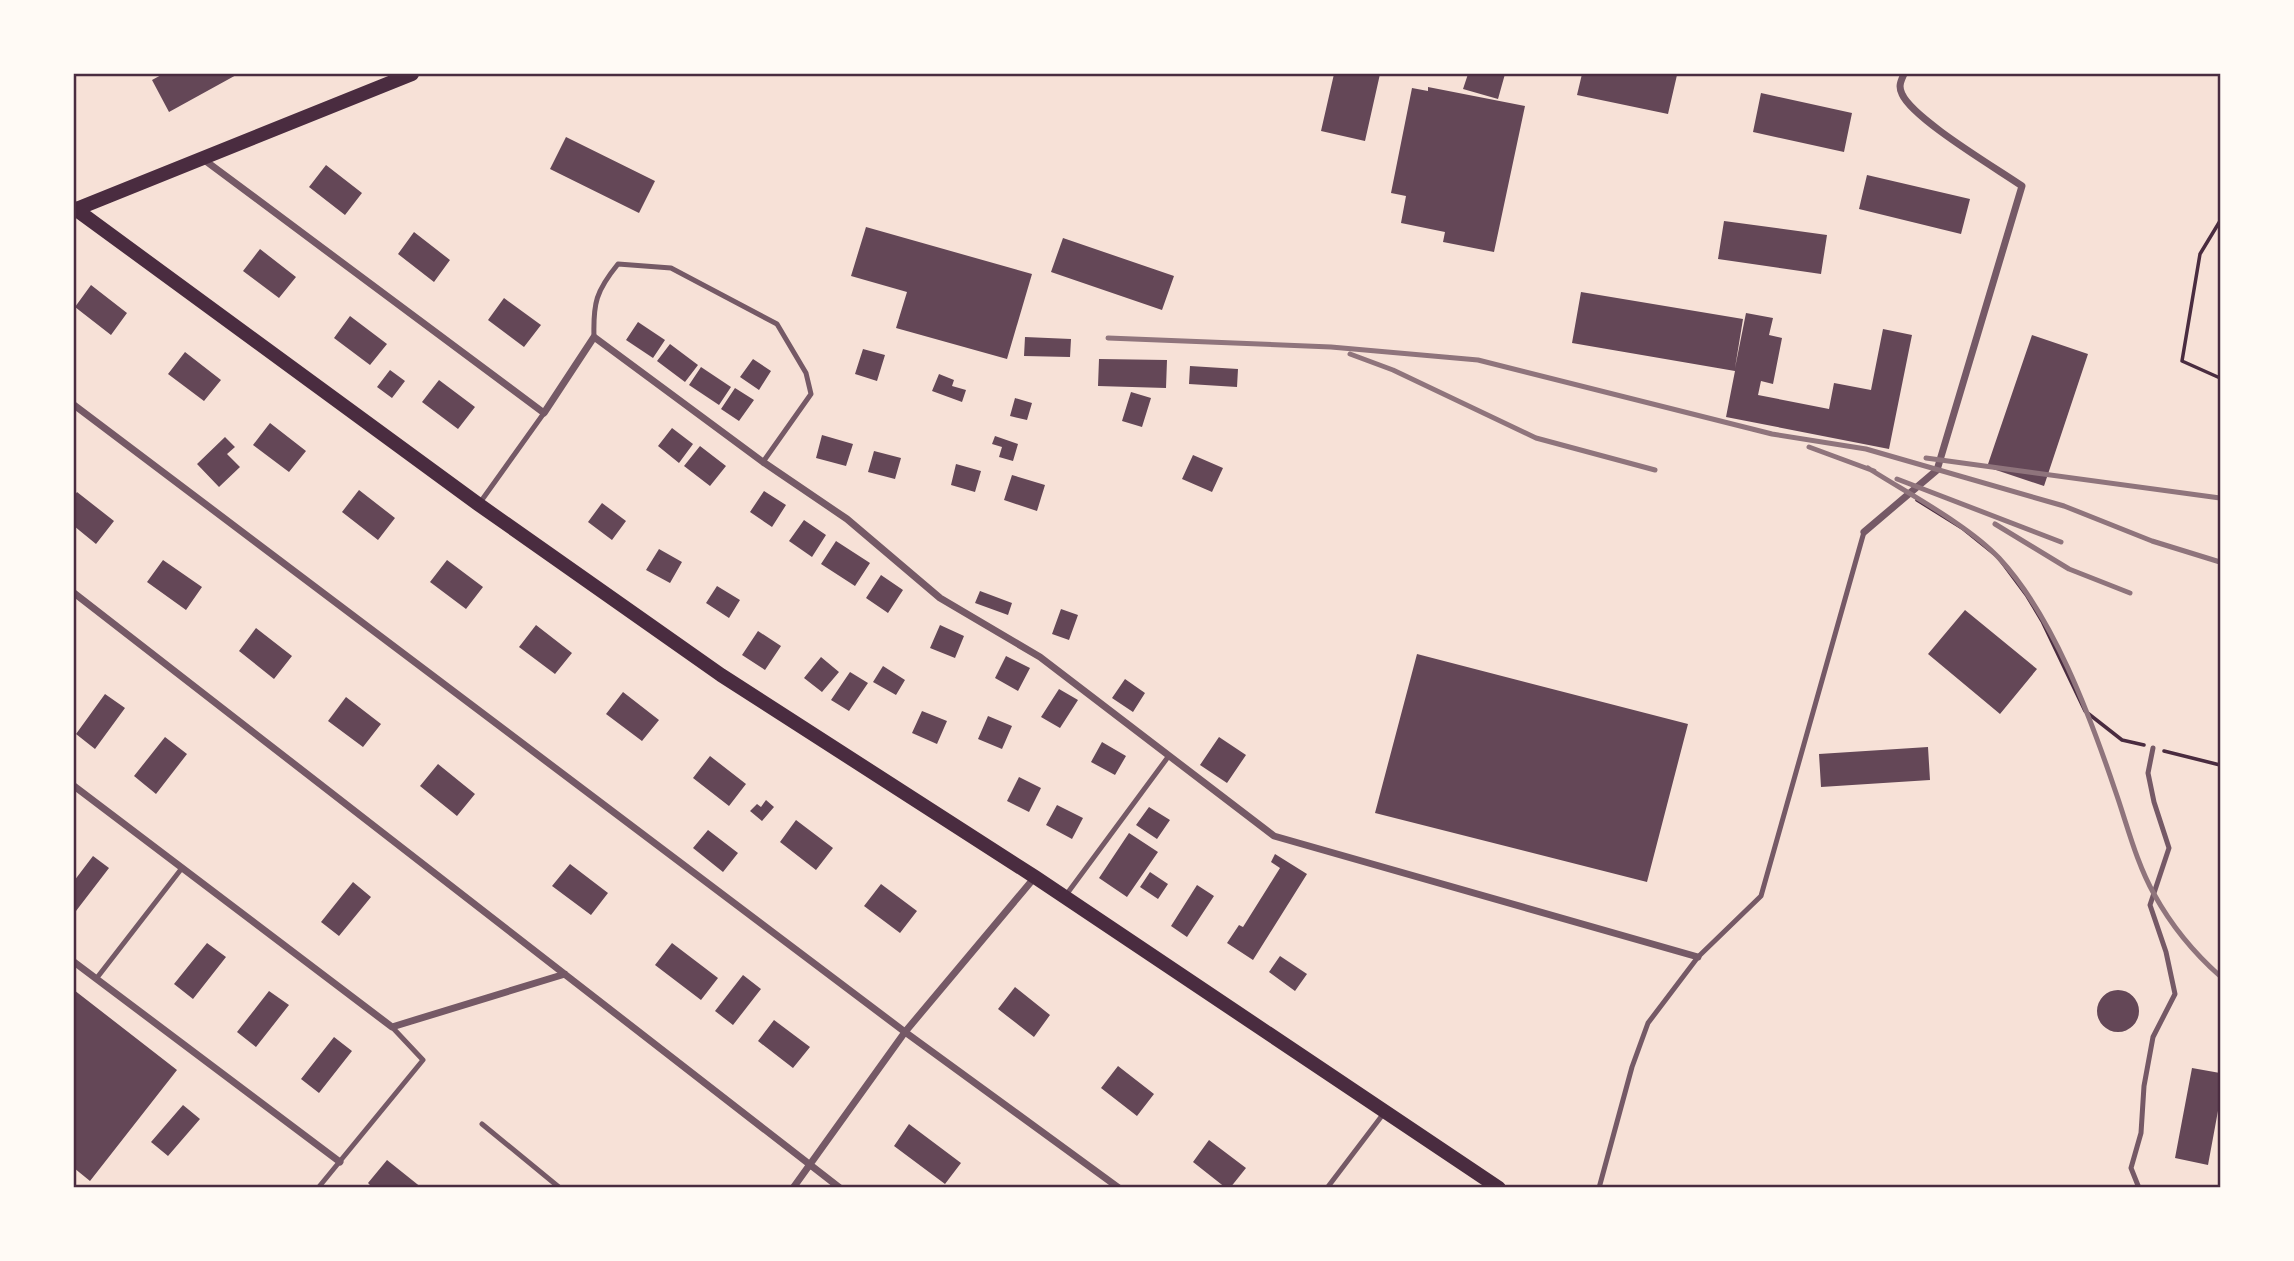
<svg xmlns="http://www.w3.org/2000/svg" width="2294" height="1261" font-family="'Noto Sans',sans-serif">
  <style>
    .building { fill: #644757 }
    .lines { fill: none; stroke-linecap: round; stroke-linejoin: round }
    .path { stroke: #4a2c40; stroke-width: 3.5 }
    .service { stroke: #755966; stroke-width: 5 }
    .minor { stroke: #755966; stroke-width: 7 }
    .secondary { stroke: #4a2c40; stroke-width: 14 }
    .rail { stroke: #8f747c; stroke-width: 5 }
    .neatline { fill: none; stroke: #4a2c40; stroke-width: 2.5 }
  </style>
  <rect width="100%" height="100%" fill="#f7e1d7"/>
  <path class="building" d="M 163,74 L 238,74 L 169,112 L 152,80 Z
    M 1334,74 L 1380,74 L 1365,141 L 1321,131 Z
    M 1468,74 L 1505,74 L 1498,99 L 1463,89 Z
    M 1582,74 L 1677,75 L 1668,114 L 1577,95 Z
    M 1428,87 L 1525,106 L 1494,252 L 1443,242 L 1445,232 L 1401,223 L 1406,196 L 1391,193 L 1412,88 L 1428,91 Z
    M 1761,93 L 1852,113 L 1844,152 L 1753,132 Z
    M 566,137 L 655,181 L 639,213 L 550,169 Z
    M 326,165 L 362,193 L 345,215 L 309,187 Z
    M 1867,175 L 1970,199 L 1961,234 L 1859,209 Z
    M 1724,221 L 1827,235 L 1821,274 L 1718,259 Z
    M 866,227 L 1032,274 L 1007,359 L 896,328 L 907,292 L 851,276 Z
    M 414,232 L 450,260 L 434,282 L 398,254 Z
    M 1063,238 L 1174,276 L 1162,310 L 1051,272 Z
    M 260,249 L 296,277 L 279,298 L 243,271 Z
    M 91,285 L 127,313 L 111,335 L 75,307 Z
    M 1581,292 L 1743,319 L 1735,368 L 1746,313 L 1773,318 L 1769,335 L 1782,338 L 1773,384 L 1761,381 L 1758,395 L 1829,409 L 1834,383 L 1871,390 L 1883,329 L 1912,335 L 1889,449 L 1726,417 L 1735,371 L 1572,343 Z
    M 504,298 L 541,325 L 524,347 L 488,320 Z
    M 350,316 L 387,344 L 370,365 L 334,338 Z
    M 638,322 L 665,340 L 653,358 L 626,340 Z
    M 2032,335 L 2088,354 L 2044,486 L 1987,467 Z
    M 1025,337 L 1071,339 L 1070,357 L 1024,356 Z
    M 670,344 L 698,365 L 685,382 L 657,361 Z
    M 863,349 L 885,355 L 877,381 L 855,374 Z
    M 185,352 L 221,380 L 204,401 L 168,374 Z
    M 753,359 L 771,371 L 759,390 L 740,377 Z
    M 1099,359 L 1167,360 L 1166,388 L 1098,386 Z
    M 1190,366 L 1238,369 L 1237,387 L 1189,384 Z
    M 701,367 L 731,387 L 719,405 L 689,385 Z
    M 390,370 L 405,381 L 392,398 L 377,387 Z
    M 939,374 L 954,380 L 952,386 L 966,390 L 962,402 L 932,391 Z
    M 439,380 L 475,407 L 458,429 L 422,402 Z
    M 735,388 L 754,400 L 739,421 L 721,409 Z
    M 1131,392 L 1151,398 L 1142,427 L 1122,421 Z
    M 1015,398 L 1032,403 L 1027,420 L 1010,416 Z
    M 270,423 L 306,451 L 289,472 L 253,445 Z
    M 672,428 L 693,444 L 679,463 L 658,446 Z
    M 822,435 L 853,444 L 846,466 L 816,458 Z
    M 995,436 L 1018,444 L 1013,461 L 999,457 L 1002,447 L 992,444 Z
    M 225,437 L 235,447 L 227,454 L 240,467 L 219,487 L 197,464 Z
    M 700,446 L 726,466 L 710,486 L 684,466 Z
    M 874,451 L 901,458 L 895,479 L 868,472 Z
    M 1193,455 L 1223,468 L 1212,492 L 1182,479 Z
    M 956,464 L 981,471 L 975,492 L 951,485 Z
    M 1012,475 L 1045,485 L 1037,511 L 1004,500 Z
    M 359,490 L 395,518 L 378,540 L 342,512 Z
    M 764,491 L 786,505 L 772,527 L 750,512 Z
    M 77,492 L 114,521 L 96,544 L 74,526 L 74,496 Z
    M 602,503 L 626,521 L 612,540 L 588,522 Z
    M 804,520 L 826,535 L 812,557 L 789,541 Z
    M 836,541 L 870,563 L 855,586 L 821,564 Z
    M 659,549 L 682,562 L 670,583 L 646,570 Z
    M 163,560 L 202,587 L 186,610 L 147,582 Z
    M 447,560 L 483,587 L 466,609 L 430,582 Z
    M 881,575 L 903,590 L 888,613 L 866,598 Z
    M 717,586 L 740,600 L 729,618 L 706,603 Z
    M 980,591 L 1012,603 L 1008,615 L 975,603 Z
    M 1061,609 L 1078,615 L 1069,640 L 1052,634 Z
    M 1965,610 L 2037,669 L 2000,714 L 1928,654 Z
    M 536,625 L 572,653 L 555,674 L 519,647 Z
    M 940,625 L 964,636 L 955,658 L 930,648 Z
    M 256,628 L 292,656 L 274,679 L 239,651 Z
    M 758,631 L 781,646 L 765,670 L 742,655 Z
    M 1417,654 L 1688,724 L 1647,882 L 1375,813 Z
    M 1006,656 L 1030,668 L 1018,691 L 995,678 Z
    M 821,657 L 839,672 L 822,692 L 804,678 Z
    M 883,666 L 905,680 L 896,695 L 873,682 Z
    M 850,672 L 868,683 L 849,711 L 831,700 Z
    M 1125,679 L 1145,693 L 1133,712 L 1112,698 Z
    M 1059,689 L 1078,700 L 1060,728 L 1041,717 Z
    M 623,692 L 659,720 L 642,741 L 606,714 Z
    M 105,694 L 125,708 L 95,749 L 76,734 Z
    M 346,697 L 381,724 L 363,747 L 328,721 Z
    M 922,711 L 947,721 L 937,744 L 912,733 Z
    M 988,716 L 1012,726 L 1002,749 L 978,739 Z
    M 165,737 L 187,754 L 156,794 L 134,776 Z
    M 1219,737 L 1246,755 L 1227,783 L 1200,765 Z
    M 1102,742 L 1126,756 L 1115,775 L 1091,762 Z
    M 1928,747 L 1930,780 L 1821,787 L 1819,754 Z
    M 710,756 L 746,784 L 729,806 L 693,778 Z
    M 438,764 L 475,794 L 457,816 L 420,786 Z
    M 1019,777 L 1041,788 L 1029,812 L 1007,801 Z
    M 766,800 L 774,807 L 762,821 L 750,811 L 757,804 L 761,807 Z
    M 1057,805 L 1083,818 L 1072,839 L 1046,825 Z
    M 1149,807 L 1170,820 L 1157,839 L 1136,825 Z
    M 796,820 L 833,848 L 816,870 L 780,842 Z
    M 708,830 L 738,853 L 723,872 L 693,848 Z
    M 1129,833 L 1158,852 L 1127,897 L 1099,878 Z
    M 1275,854 L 1307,874 L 1253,960 L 1227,943 L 1239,925 L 1243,927 L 1280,868 L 1271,862 Z
    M 93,856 L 109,868 L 76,911 L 74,910 L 74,881 Z
    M 570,864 L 608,893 L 591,915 L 552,886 Z
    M 1150,872 L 1168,884 L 1158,899 L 1140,887 Z
    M 353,882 L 371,897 L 339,936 L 321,922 Z
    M 881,884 L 917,911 L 900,933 L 864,906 Z
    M 1197,885 L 1214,896 L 1187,937 L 1171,926 Z
    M 207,943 L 226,957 L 193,999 L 174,984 Z
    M 672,943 L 718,978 L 701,1000 L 655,965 Z
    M 1280,956 L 1307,974 L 1295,991 L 1269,972 Z
    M 743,975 L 761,989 L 733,1025 L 715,1011 Z
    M 1015,987 L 1050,1015 L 1034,1037 L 998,1009 Z
    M2097 1011a21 21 0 1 1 42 0a21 21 0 1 1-42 0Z
    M 74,990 L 177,1070 L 90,1181 L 74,1168 Z
    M 269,991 L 289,1005 L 256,1047 L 237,1032 Z
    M 774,1020 L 810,1047 L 793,1068 L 758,1041 Z
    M 334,1037 L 352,1051 L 319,1093 L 301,1079 Z
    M 1118,1066 L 1154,1094 L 1137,1116 L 1101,1088 Z
    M 2192,1068 L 2220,1073 L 2220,1100 L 2208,1165 L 2175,1158 Z
    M 183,1105 L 200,1119 L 168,1156 L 151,1142 Z
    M 909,1124 L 961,1163 L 945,1184 L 894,1146 Z
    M 1209,1140 L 1246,1168 L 1230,1188 L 1226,1188 L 1193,1162 Z
    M 387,1160 L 422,1188 L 373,1188 L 368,1183 Z"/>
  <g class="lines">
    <path class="path" d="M 2220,221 L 2200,254 L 2182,361 L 2220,378
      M 1917,500 L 1962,528 L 1998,557 L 2027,596 L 2042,621 L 2085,711 L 2122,740 L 2144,745
      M 2164,751 L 2220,765"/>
    <path class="service" d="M 594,337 C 593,303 596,291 618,264 L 671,268 L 777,324 L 806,373 L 811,394 L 763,462
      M 479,504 L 544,413
      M 1066,895 L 1168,757
      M 96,979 L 182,868
      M 482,1124 L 560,1188
      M 318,1188 L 423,1060 L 392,1027
      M 1327,1188 L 1384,1113
      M 1599,1188 L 1632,1067 L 1648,1023 L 1698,957 L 1761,896 L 1864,532
      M 2139,1188 L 2131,1168 L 2141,1133 L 2144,1086 L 2153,1037 L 2175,994 L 2166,952 L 2150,905 L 2169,848 L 2154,802 L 2148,773 L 2153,748"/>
    <path class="minor" d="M 203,159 L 544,413 L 594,337 L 763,462 L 847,519 L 940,598 L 1040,657 L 1274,836 L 1698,957
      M 74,405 L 905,1032 L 1119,1188
      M 1864,532 L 1937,470 L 2022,186 C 1996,168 1913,119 1902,94 C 1898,86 1901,81 1904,74
      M 74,593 L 840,1188
      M 74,786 L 392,1027 L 565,974
      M 74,962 L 340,1162
      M 793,1188 L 905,1032 L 1035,877"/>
    <path class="secondary" d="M 74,208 L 478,504 L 721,675 L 1035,877 L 1499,1188
      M 74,210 L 412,74"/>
    <path class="rail" d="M 1108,338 L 1331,347 L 1478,360 L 1772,434 L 1866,449 L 2064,506 L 2152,541 L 2220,562
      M 1350,354 L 1393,370 L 1536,438 L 1655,470
      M 1809,447 L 1874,471
      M 1926,458 L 2220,498
      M 1868,468 C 1907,493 1968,525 1999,558 C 2053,616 2090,716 2115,790 C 2127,824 2136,862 2154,894 C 2171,925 2194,953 2220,976
      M 1897,479 L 2061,542
      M 1995,524 L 2069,569 L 2130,593"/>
  </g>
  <rect width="2294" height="1261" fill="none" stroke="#fffaf5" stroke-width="150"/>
  <rect x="75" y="75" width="2144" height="1111" class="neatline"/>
</svg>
